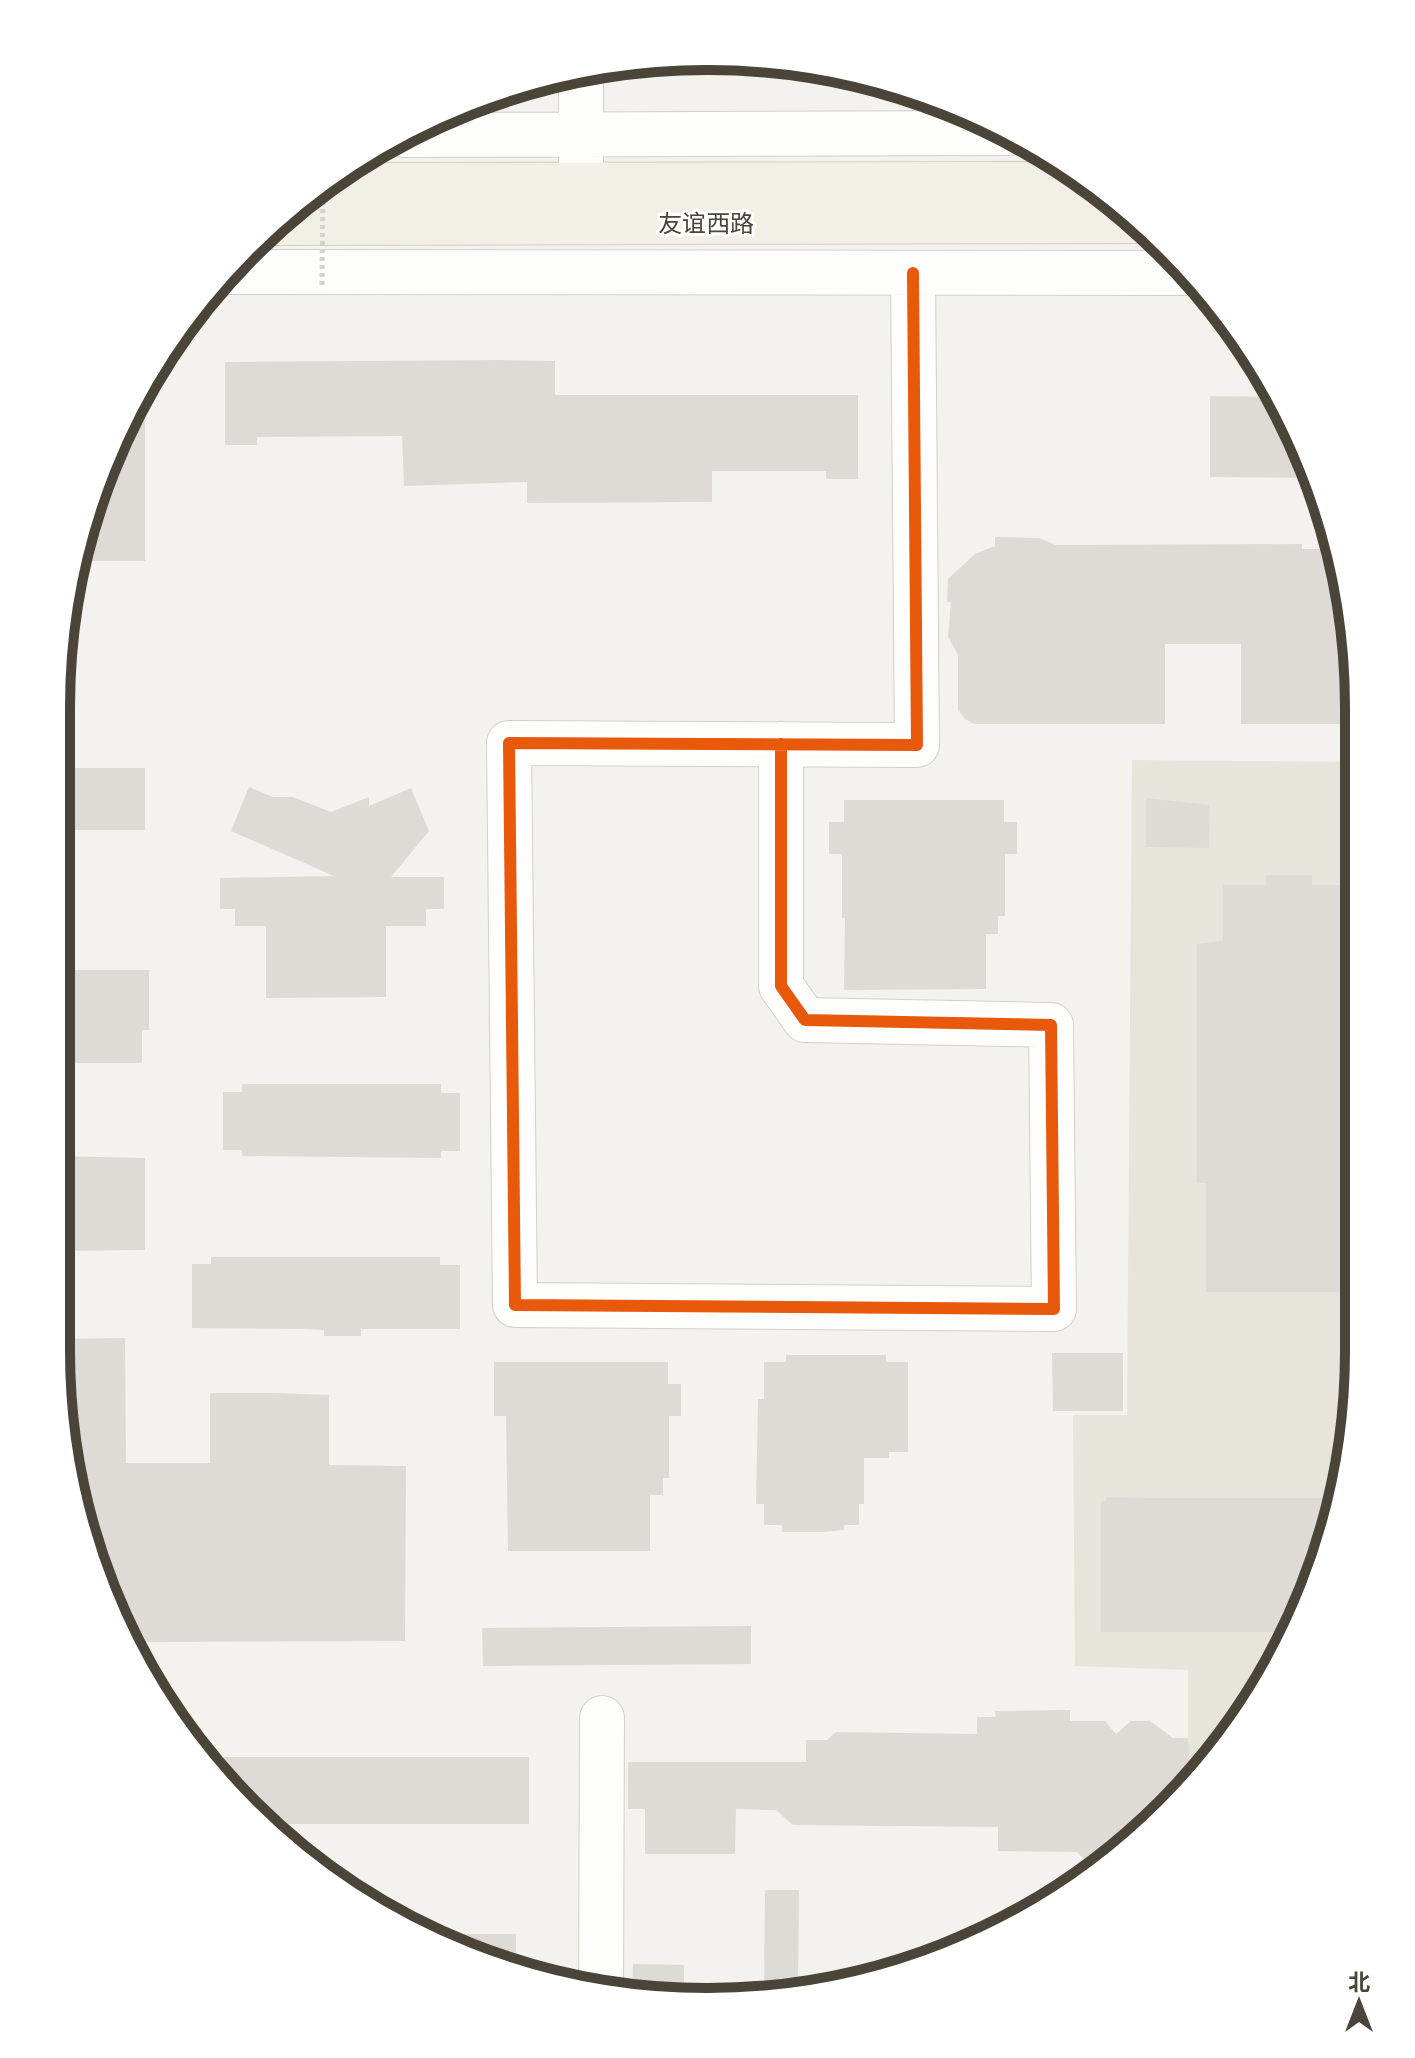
<svg xmlns="http://www.w3.org/2000/svg" width="1415" height="2058" font-family="'Golos Text','Noto Sans SC',sans-serif">
  <style>
    .residential { fill: #e7e4dc }
    .building { fill: #dedbd6 }
    .lines { fill: none; stroke-linecap: round; stroke-linejoin: round }
    .minor-casing { stroke: #d2d0cb; stroke-width: 46 }
    .major-casing { stroke: #d6cebb; stroke-width: 46 }
    .minor { stroke: #fdfdfc; stroke-width: 44 }
    .major { stroke: #f2efe6; stroke-width: 44 }
    .path-bridge { stroke: #d3d2cc; stroke-width: 5; stroke-dasharray: 4 4; stroke-linecap: butt }
    .cycleway-casing { stroke: #fff; stroke-width: 17 }
    .cycleway { stroke: #e8590c; stroke-width: 12 }
    .labels { text-anchor: middle; dominant-baseline: central; stroke-width: 6; stroke-linejoin: round; paint-order: stroke }
    .street-label { font-size: 24px; fill: #4b4439; stroke: #fff }
    .rim { fill: none; stroke: #4b4439; stroke-width: 10 }
  </style>
  <rect width="100%" height="100%" fill="#f4f2ee"/>
  <path class="residential" d="M 1132,760 L 1359,762 L 1359,1350 L 1346,1478 L 1309,1600 L 1249,1713 L 1188,1787 L 1188,1670 L 1075,1666 L 1073,1415 L 1127,1415 Z"/>
  <path class="building" d="M 501,360 L 555,361 L 555,395 L 858,395 L 858,479 L 826,479 L 826,471 L 712,471 L 712,502 L 527,503 L 527,482 L 404,486 L 402,436 L 257,437 L 257,445 L 225,445 L 225,362 Z
    M 142,385 L 145,386 L 145,561 L 76,561 Z
    M 1210,396 L 1276,397 L 1292,419 L 1312,478 L 1210,477 Z
    M 995,537 L 1039,538 L 1056,545 L 1302,544 L 1302,549 L 1336,549 L 1347,581 L 1359,724 L 1241,724 L 1241,644 L 1165,644 L 1165,724 L 974,724 L 965,719 L 958,710 L 958,655 L 948,637 L 951,602 L 947,602 L 948,579 L 975,554 L 995,546 Z
    M 56,768 L 145,768 L 145,830 L 56,830 Z
    M 249,787 L 273,797 L 293,797 L 331,812 L 369,797 L 369,806 L 411,788 L 429,831 L 391,877 L 444,877 L 444,909 L 426,909 L 426,926 L 386,926 L 386,997 L 266,998 L 266,926 L 235,926 L 235,909 L 220,909 L 220,878 L 334,876 L 231,831 Z
    M 1146,798 L 1210,805 L 1209,848 L 1146,847 Z
    M 844,800 L 1004,800 L 1004,822 L 1017,822 L 1017,854 L 1005,854 L 1005,916 L 998,916 L 998,934 L 986,934 L 986,989 L 844,990 L 845,918 L 842,918 L 842,854 L 829,854 L 829,822 L 844,822 Z
    M 1266,875 L 1312,875 L 1312,885 L 1346,885 L 1349,1292 L 1206,1292 L 1206,1183 L 1197,1183 L 1197,944 L 1223,941 L 1223,885 L 1266,885 Z
    M 56,970 L 149,970 L 149,1030 L 142,1030 L 142,1063 L 61,1063 L 61,1032 L 56,1032 Z
    M 242,1084 L 441,1084 L 441,1093 L 460,1093 L 460,1151 L 441,1151 L 441,1158 L 242,1156 L 242,1150 L 223,1150 L 223,1092 L 242,1092 Z
    M 56,1156 L 145,1158 L 145,1250 L 61,1251 L 61,1218 L 56,1218 Z
    M 211,1257 L 440,1257 L 440,1265 L 460,1265 L 460,1329 L 361,1329 L 361,1336 L 324,1336 L 324,1330 L 305,1329 L 192,1328 L 192,1264 L 211,1264 Z
    M 125,1338 L 126,1463 L 210,1463 L 210,1393 L 274,1393 L 329,1395 L 329,1465 L 406,1466 L 405,1641 L 134,1642 L 78,1520 L 56,1339 Z
    M 1052,1353 L 1123,1353 L 1123,1411 L 1053,1411 Z
    M 786,1355 L 886,1355 L 886,1362 L 908,1362 L 908,1452 L 889,1452 L 889,1458 L 864,1458 L 864,1504 L 859,1504 L 859,1525 L 844,1525 L 844,1530 L 823,1532 L 782,1532 L 782,1525 L 764,1525 L 764,1504 L 756,1504 L 758,1399 L 764,1399 L 764,1362 L 786,1362 Z
    M 494,1362 L 668,1362 L 668,1384 L 681,1384 L 681,1416 L 669,1416 L 669,1478 L 663,1478 L 663,1495 L 650,1495 L 650,1551 L 508,1551 L 506,1416 L 494,1416 Z
    M 1106,1497 L 1146,1498 L 1340,1498 L 1309,1600 L 1292,1632 L 1101,1632 L 1101,1501 L 1106,1501 Z
    M 751,1626 L 751,1664 L 483,1666 L 482,1628 Z
    M 1070,1710 L 1070,1721 L 1105,1721 L 1116,1734 L 1131,1721 L 1150,1721 L 1173,1738 L 1188,1738 L 1190,1785 L 1168,1812 L 1101,1860 L 1084,1859 L 1077,1852 L 998,1851 L 998,1827 L 793,1825 L 776,1810 L 736,1809 L 735,1854 L 645,1854 L 645,1809 L 628,1809 L 628,1762 L 806,1762 L 806,1740 L 827,1740 L 836,1732 L 977,1734 L 977,1717 L 996,1717 L 995,1711 Z
    M 205,1757 L 529,1757 L 529,1824 L 264,1824 Z
    M 765,1890 L 799,1890 L 798,1991 L 764,1992 Z
    M 428,1934 L 516,1934 L 516,1968 L 458,1952 Z
    M 633,1964 L 684,1965 L 684,1994 L 632,1996 Z"/>
  <g class="lines">
    <g class="minor-casing">
      <path id="minor" d="M 581,68 L 581,162
        M 403,135 L 1009,133
        M 227,272 L 1187,273
        M 781,744 L 781,986 L 805,1020 L 1051,1025 L 1054,1309 L 515,1305 L 509,743 L 917,745 L 913,273
        M 601,1991 L 602,1718"/>
    </g>
    <g class="major-casing">
      <path id="major" d="M 322,185 L 1091,184
        M 275,223 L 1136,221"/>
    </g>
    <use href="#minor" class="minor"/>
    <use href="#major" class="major"/>
    <path class="path-bridge" d="M 322,285 L 323,185"/>
    <g class="cycleway-casing">
      <path id="cycleway" d="M 781,744 L 781,986 L 805,1020 L 1051,1025 L 1054,1309 L 515,1305 L 509,743 L 917,745 L 913,273"/>
    </g>
    <use href="#cycleway" class="cycleway"/>
  </g>
  <g class="labels">
    <g class="street-label">
      <text x="706" y="222">友谊西路</text>
    </g>
  </g>
  <path d="M0 0H1415V2058H0ZM707 70H708A637 637 0 0 1 1345 707V1351A637 637 0 0 1 708 1988H707A637 637 0 0 1 70 1351V707A637 637 0 0 1 707 70Z" fill="#fff" fill-rule="evenodd"/>
  <path class="rim" d="M707 70H708A637 637 0 0 1 1345 707V1351A637 637 0 0 1 708 1988H707A637 637 0 0 1 70 1351V707A637 637 0 0 1 707 70Z"/>
  <g transform="translate(1359 2002)" stroke="#ffffff" stroke-width="6" paint-order="stroke">
  <path d="M0-6L14 30L0 20L-14 30Z" fill="#4b4439"/>
  <text y="-12" font-size="22" font-weight="bold" text-anchor="middle" fill="#4b4439">北</text>
  </g>
</svg>
